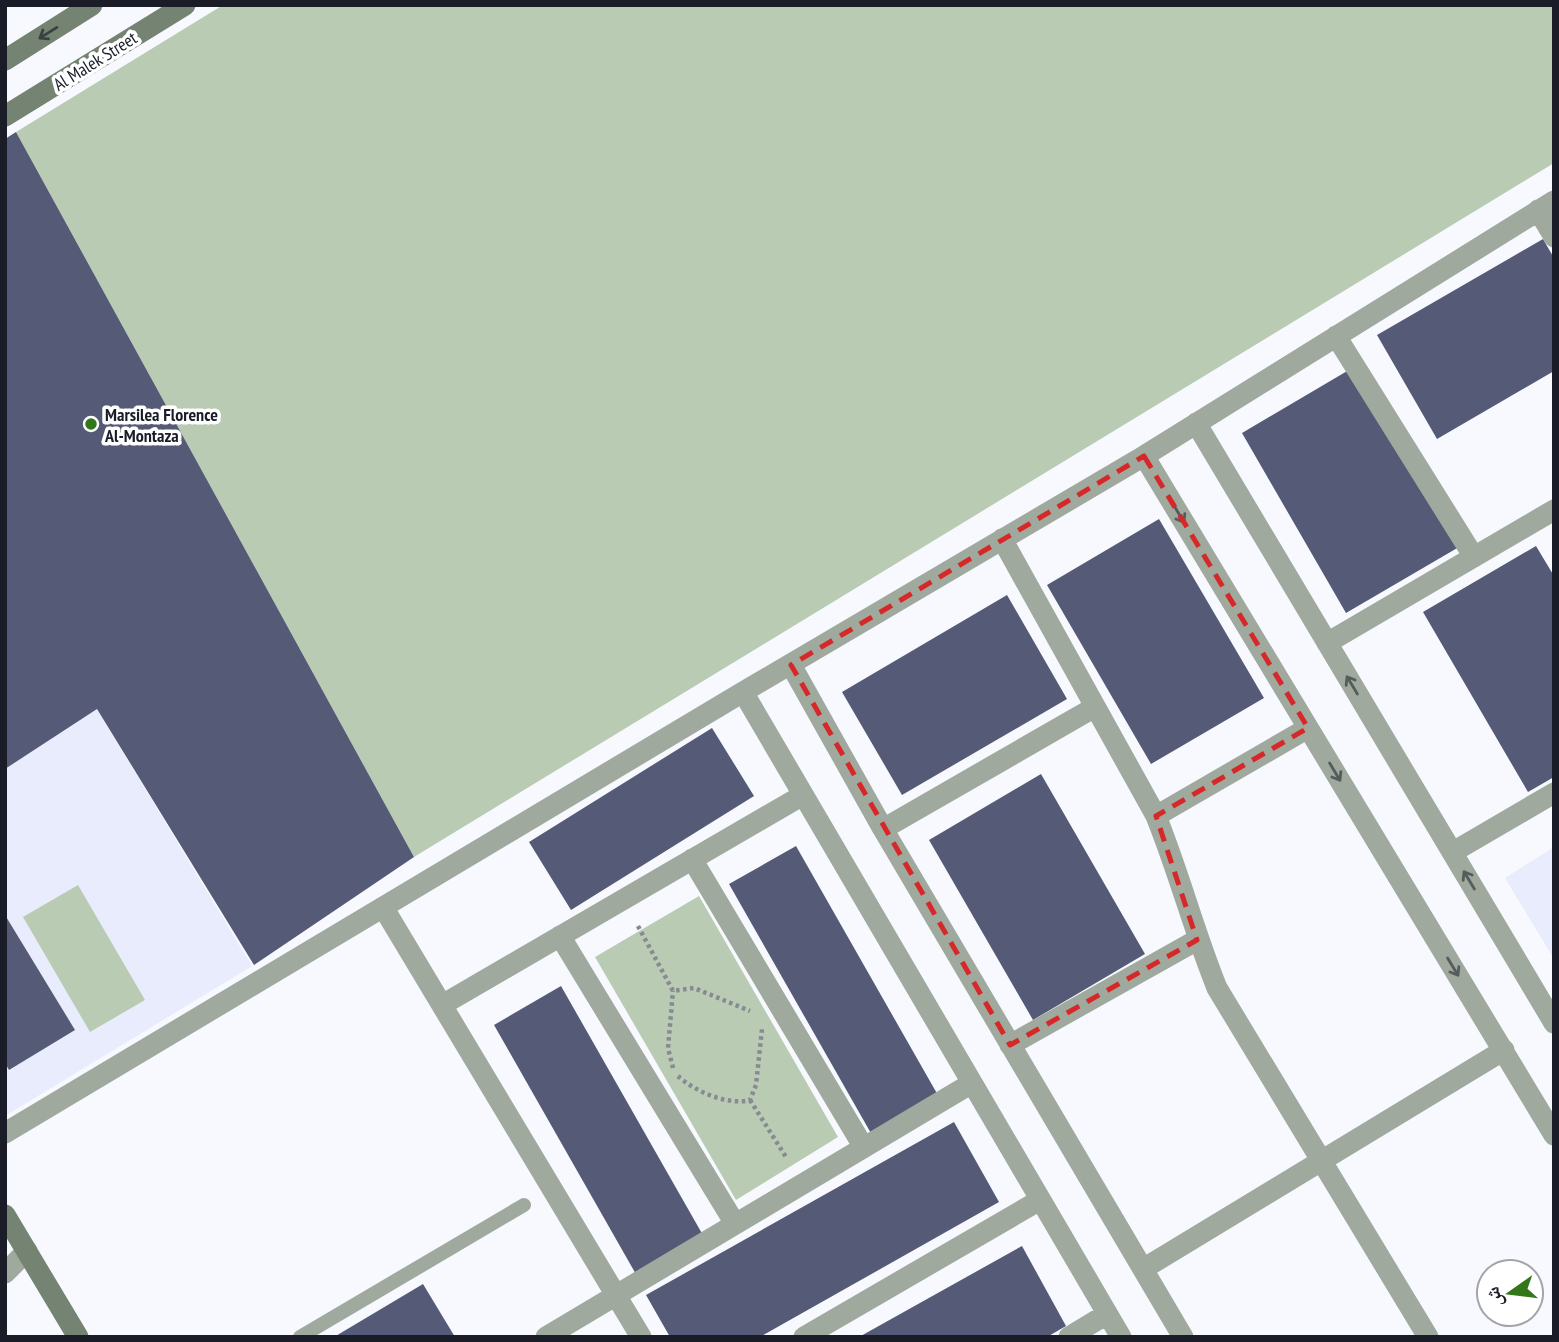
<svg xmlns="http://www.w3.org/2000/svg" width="1559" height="1342" font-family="'PT Sans Narrow','Noto Naskh Arabic',sans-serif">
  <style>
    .built { fill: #e8ecfc }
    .green { fill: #b9ccb3 }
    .building { fill: #555b76 }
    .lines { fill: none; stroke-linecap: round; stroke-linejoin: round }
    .path { stroke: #878a92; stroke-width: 4.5; stroke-dasharray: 3.5 3.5; stroke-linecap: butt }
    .lane { stroke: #a0a99d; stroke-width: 14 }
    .street { stroke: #a0a99d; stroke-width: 21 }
    .secondary { stroke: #758372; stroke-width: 21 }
    .oneway { stroke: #3a4142 }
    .oneway2 { stroke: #565c5d }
    .marked { fill: none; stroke: #d62828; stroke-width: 5; stroke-dasharray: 14 9; stroke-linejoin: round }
    .poi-dot { fill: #32771a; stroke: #fff; stroke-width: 2.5 }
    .labels { text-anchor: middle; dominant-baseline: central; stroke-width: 7; stroke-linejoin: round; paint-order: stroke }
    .street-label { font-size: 18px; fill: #1a1d28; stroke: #fff }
    .poi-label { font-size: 18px; font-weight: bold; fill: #1a1d28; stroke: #fff; text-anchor: start }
  </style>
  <rect width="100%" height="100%" fill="#f7f9ff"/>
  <path class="built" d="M 97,709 L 252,966 L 5,1116 L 5,769 Z
    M 1554,847 L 1554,959 L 1505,878 Z"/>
  <path class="green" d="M 223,5 L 1554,5 L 1554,163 L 414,857 L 16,132 Z
    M 78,885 L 145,1000 L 90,1032 L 23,917 Z
    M 699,896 L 838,1137 L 736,1200 L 595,957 Z"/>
  <path class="building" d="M 16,132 L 414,857 L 254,965 L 97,709 L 5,769 L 5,139 Z
    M 1543,239 L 1554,258 L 1554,371 L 1437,439 L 1377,335 Z
    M 1354,367 L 1459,547 L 1346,613 L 1242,433 Z
    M 1159,519 L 1264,698 L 1151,764 L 1047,585 Z
    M 1536,546 L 1554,576 L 1554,777 L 1528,792 L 1423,612 Z
    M 1007,595 L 1067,699 L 902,795 L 842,692 Z
    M 712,728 L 754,796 L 571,910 L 529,842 Z
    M 1041,774 L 1145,954 L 1033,1020 L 929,840 Z
    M 796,846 L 939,1097 L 872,1135 L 729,884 Z
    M 5,915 L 75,1030 L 9,1070 L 5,1063 Z
    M 561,986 L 704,1237 L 637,1276 L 494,1025 Z
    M 954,1122 L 999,1202 L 760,1337 L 670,1337 L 646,1295 Z
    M 1022,1246 L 1066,1326 L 1047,1337 L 859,1337 Z
    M 423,1284 L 455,1337 L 334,1337 Z"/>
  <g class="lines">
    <path class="path" d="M 638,926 L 673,991 L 694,988 L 750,1011
      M 673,1068 L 668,1048 L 673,991
      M 678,1076 C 694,1091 728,1106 750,1100 L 756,1085 L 762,1029
      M 750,1100 L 786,1157"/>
    <path class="lane" d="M 300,1337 L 524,1205"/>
    <path class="street" d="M 1538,210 L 1554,237
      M 1336,336 L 1474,557
      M 1196,423 L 1554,1023
      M 1144,456 L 1554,1135
      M 1002,539 L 1156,816 C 1179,873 1194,931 1217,988 L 1428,1337
      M 1327,643 L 1554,510
      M 791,665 L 883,829 L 1183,1337
      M 743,692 L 1121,1337
      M 1156,816 L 1308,728
      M 883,829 L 1095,707
      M 1453,852 L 1554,793
      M 692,859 L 863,1146
      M 383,907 L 641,1337
      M 560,936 L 734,1222
      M 442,1005 L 803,795
      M 1010,1045 L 1197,940
      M 5,1133 L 743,692 L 1144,456 L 1554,201
      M 1143,1269 L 1504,1050
      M 5,1273 L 27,1251
      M 546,1337 L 972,1083
      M 804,1337 L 1040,1200
      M 1069,1337 L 1107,1314"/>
    <path class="secondary" d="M 5,60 L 92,5
      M 5,116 L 185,5
      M 5,1215 L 78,1337"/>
  </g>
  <defs><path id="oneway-shaft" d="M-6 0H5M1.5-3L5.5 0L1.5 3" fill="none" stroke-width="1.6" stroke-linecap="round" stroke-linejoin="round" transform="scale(1.75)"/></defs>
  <use class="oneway" href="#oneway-shaft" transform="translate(48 33) rotate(148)"/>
  <g class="oneway2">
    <use href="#oneway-shaft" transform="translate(1179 514) rotate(59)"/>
    <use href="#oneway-shaft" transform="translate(1352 685) rotate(-121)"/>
    <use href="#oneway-shaft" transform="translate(1335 772) rotate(59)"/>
    <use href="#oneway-shaft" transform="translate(1469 880) rotate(-121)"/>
    <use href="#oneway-shaft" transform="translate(1453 967) rotate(59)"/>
  </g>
  <path class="marked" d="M 1144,456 L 1308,728 L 1156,816 L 1197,940 L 1010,1045 L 791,665 Z"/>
  <circle class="poi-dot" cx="91" cy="424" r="7"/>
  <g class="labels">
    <g class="street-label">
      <text transform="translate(95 61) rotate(-32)">Al Malek Street</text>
    </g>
    <g class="poi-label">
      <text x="105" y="414">Marsilea Florence<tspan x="105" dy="21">Al-Montaza</tspan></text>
    </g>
  </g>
  <rect width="1559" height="1342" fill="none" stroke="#1a1d28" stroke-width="14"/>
  <g transform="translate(1510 1293) rotate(256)"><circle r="33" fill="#ffffff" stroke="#a3a5a9" stroke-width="2"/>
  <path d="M0-5L12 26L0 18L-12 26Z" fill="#32771a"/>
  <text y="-10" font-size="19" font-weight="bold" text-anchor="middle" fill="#1a1d28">ش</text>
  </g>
</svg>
